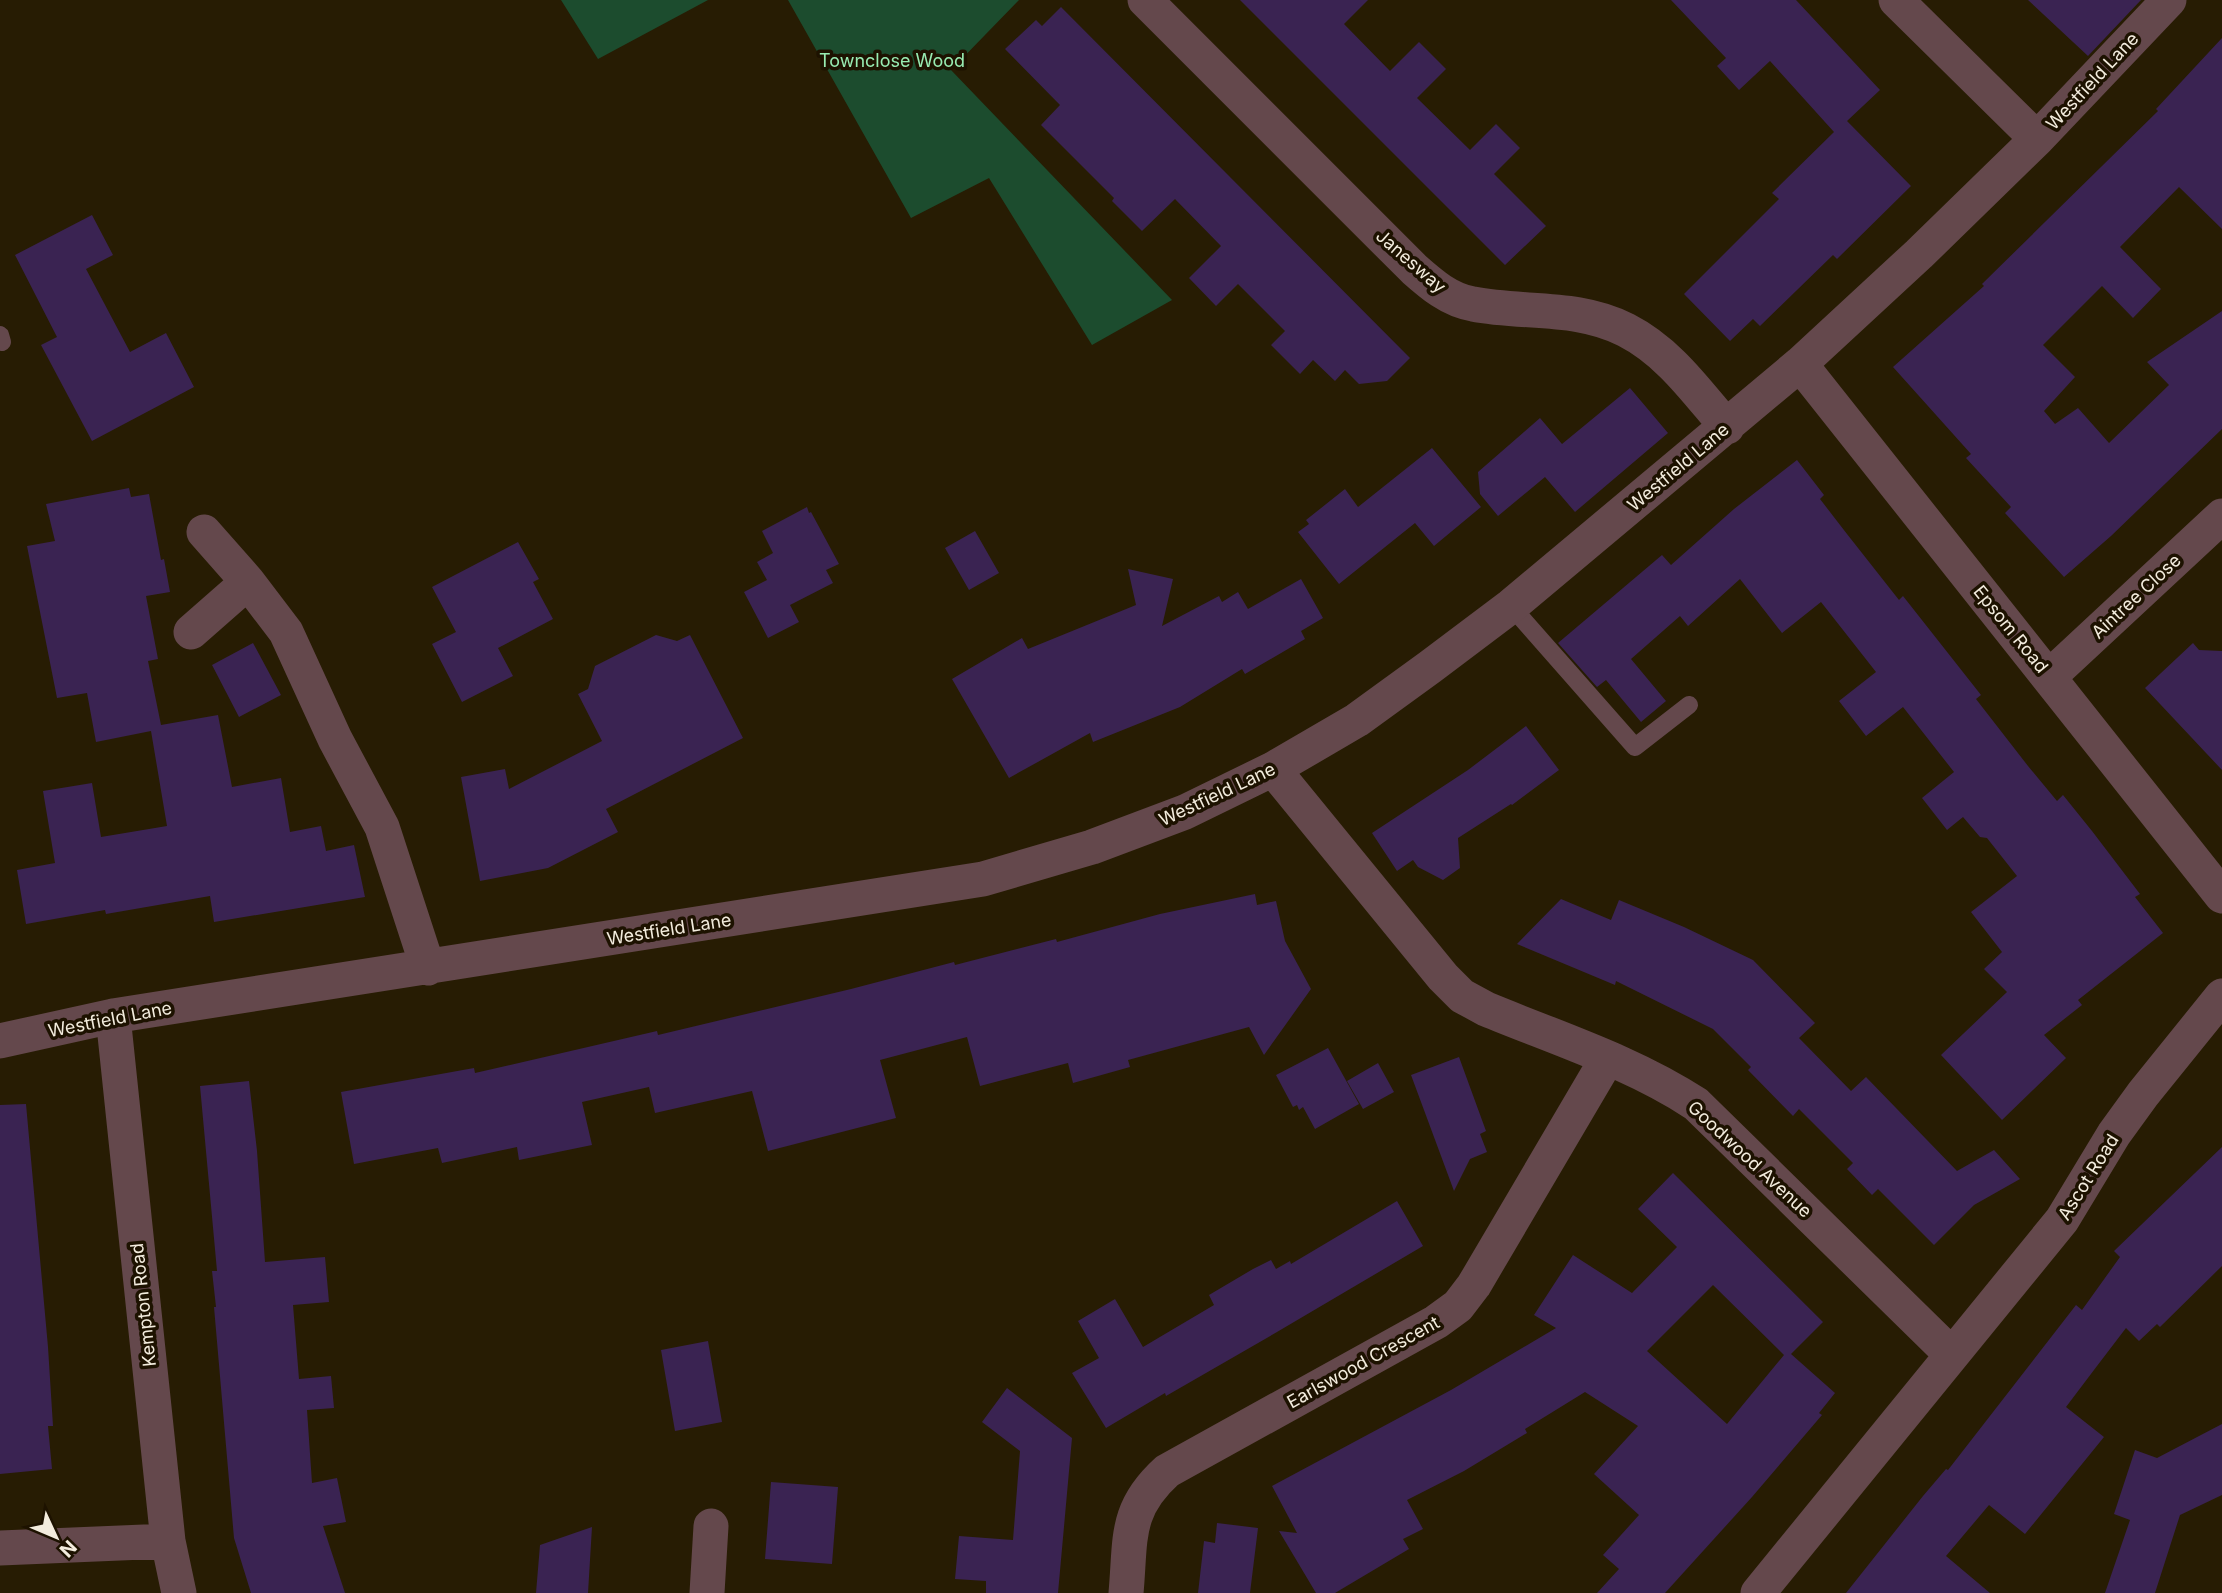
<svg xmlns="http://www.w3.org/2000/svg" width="2222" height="1593" font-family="Inter,sans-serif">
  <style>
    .green { fill: #1c4c2e }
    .building { fill: #3a2352; fill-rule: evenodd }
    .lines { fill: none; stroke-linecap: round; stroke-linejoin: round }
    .lane { stroke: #64484c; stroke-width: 18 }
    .street { stroke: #64484c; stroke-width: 35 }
    .labels { text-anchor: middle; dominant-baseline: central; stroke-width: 7; stroke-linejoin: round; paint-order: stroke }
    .park-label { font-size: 18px; fill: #98ecb2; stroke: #1d1200 }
    .street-label { font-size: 18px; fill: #f3ecdd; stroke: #1d1200 }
  </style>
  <rect width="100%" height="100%" fill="#271c03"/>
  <path class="green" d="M 561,0 L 708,0 L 598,59 Z
    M 788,0 L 1019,0 L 951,70 L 1172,300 L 1092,345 L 989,178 L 911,218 Z"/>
  <path class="building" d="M 1240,0 L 1368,0 L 1344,24 L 1390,71 L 1419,42 L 1446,69 L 1417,98 L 1470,150 L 1496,124 L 1520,148 L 1494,174 L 1546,226 L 1505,265 Z
    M 1671,0 L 1796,0 L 1880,90 L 1847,121 L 1911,186 L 1837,259 L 1833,255 L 1760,326 L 1753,319 L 1730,341 L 1684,294 L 1779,199 L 1772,193 L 1834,132 L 1770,61 L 1739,90 L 1717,66 L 1726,58 Z
    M 2028,0 L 2141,0 L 2088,56 Z
    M 1061,7 L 1410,358 L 1387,381 L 1359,384 L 1345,370 L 1335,381 L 1313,360 L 1300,374 L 1271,345 L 1285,331 L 1238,284 L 1216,306 L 1189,278 L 1221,246 L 1175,199 L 1142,231 L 1112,201 L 1114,198 L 1041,125 L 1060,105 L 1005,49 L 1036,20 L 1042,26 Z
    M 2222,38 L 2222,229 L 2179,187 L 2120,247 L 2161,289 L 2133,318 L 2102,286 L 2043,345 L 2075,377 L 2044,411 L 2055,424 L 2078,408 L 2109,443 L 2169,385 L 2147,362 L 2222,311 L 2222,429 L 2111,536 L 2064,577 L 2005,513 L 2011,507 L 1966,458 L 1971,454 L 1893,367 L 1984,286 L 1982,284 L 2158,111 L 2156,109 Z
    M 92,215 L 113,255 L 86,269 L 130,352 L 166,333 L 194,387 L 92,441 L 41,345 L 57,337 L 15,255 Z
    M 1630,388 L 1668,433 L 1575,512 L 1545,477 L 1498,516 L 1480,494 L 1478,472 L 1540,418 L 1562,444 Z
    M 1432,448 L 1481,507 L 1434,546 L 1415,523 L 1339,584 L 1298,532 L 1309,524 L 1306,520 L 1345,489 L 1358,507 Z
    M 1797,460 L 1824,495 L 1820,499 L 1847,534 L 1899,600 L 1903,596 L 1981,695 L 1976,699 L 2028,766 L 2057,801 L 2063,795 L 2092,831 L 2140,894 L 2135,897 L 2163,933 L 2078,1000 L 2082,1005 L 2044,1035 L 2066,1058 L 2002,1120 L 1941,1055 L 2007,992 L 1984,969 L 2002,952 L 1971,912 L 2017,876 L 1987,838 L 1980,837 L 1963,817 L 1947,830 L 1922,798 L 1954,772 L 1903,707 L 1866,736 L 1839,701 L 1876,672 L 1821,602 L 1782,633 L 1740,579 L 1688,626 L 1680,616 L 1631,659 L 1666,701 L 1641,722 L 1606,680 L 1597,687 L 1558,643 L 1662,555 L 1671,565 L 1734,509 Z
    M 129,488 L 131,497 L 149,494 L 161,560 L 164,559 L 170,592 L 146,596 L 158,659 L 148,661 L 161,725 L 218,715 L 232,787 L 281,778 L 290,832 L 321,826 L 326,851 L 354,845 L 365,897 L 214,922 L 210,896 L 106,914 L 105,910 L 26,924 L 17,870 L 55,863 L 43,791 L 92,783 L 101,837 L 167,826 L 151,731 L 96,742 L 87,693 L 57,698 L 27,546 L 55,541 L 46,504 Z
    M 807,507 L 809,513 L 811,512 L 839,564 L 826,570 L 833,583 L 790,605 L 799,622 L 768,638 L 744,592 L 767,580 L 757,562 L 773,553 L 762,531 Z
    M 975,531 L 999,573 L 969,590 L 945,548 Z
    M 518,542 L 539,579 L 533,582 L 553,619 L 498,648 L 513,676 L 462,702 L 432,644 L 456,632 L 432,587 Z
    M 1128,569 L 1173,579 L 1162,626 L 1219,596 L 1222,602 L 1238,592 L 1248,609 L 1301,579 L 1323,618 L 1301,631 L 1305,639 L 1245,674 L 1242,669 L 1180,707 L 1093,742 L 1090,733 L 1009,778 L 952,679 L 1022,638 L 1028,649 L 1136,605 Z
    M 656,635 L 677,641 L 690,635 L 743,738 L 606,809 L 618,832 L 548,868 L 480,881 L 461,777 L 505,769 L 509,789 L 602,741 L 578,694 L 588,689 L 595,666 Z
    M 253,643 L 281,695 L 239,717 L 212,665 Z
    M 2193,643 L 2199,650 L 2222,651 L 2222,770 L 2145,688 Z
    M 1526,726 L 1559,770 L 1512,805 L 1511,804 L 1458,838 L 1460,868 L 1443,880 L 1418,867 L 1413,860 L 1397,871 L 1372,833 L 1468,770 Z
    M 1255,894 L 1257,905 L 1276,901 L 1285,941 L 1311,989 L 1264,1055 L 1249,1027 L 1128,1060 L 1130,1067 L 1073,1083 L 1068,1063 L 980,1086 L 967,1037 L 880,1060 L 896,1118 L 768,1151 L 752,1091 L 655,1113 L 649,1087 L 582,1102 L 592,1145 L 519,1160 L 517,1147 L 442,1163 L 438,1148 L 354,1164 L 341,1092 L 474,1068 L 475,1073 L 657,1031 L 658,1035 L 851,989 L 954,962 L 955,965 L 1056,939 L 1057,942 L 1160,914 Z
    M 1561,899 L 1611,920 L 1619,900 L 1684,927 L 1753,960 L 1815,1023 L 1799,1038 L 1851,1091 L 1866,1077 L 1957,1171 L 1994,1150 L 2020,1179 L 1974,1205 L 1934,1245 L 1878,1189 L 1872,1195 L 1847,1169 L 1853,1163 L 1799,1109 L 1793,1116 L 1748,1070 L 1751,1067 L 1713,1029 L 1616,981 L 1615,985 L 1517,944 Z
    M 1328,1048 L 1359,1104 L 1315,1129 L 1303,1107 L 1299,1110 L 1297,1105 L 1293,1107 L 1276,1075 Z
    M 1459,1057 L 1486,1131 L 1480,1134 L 1487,1152 L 1470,1159 L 1454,1191 L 1411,1075 Z
    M 1378,1063 L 1394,1092 L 1363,1109 L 1347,1081 Z
    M 249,1081 L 257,1151 L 265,1262 L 325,1257 L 329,1302 L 293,1305 L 299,1379 L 331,1376 L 334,1408 L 307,1410 L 312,1483 L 337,1478 L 346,1522 L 323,1526 L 345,1593 L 251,1593 L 234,1538 L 214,1307 L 216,1307 L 212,1271 L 217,1271 L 200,1086 Z
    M 26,1104 L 48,1347 L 53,1426 L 48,1426 L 52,1469 L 0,1474 L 0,1105 Z
    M 2222,1147 L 2222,1266 L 2160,1327 L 2157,1324 L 2139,1341 L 2126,1328 L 2097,1366 L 2066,1407 L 2104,1437 L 2025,1534 L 1989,1505 L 1946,1556 L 1990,1593 L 1846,1593 L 1923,1496 L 1946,1469 L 1948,1470 L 2076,1305 L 2082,1310 L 2120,1257 L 2114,1251 Z
    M 1673,1173 L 1823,1322 L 1791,1354 L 1835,1393 L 1819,1413 L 1822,1415 L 1752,1497 L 1665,1593 L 1597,1593 L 1619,1569 L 1603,1555 L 1639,1515 L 1594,1474 L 1638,1426 L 1585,1392 L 1525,1429 L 1527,1433 L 1464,1471 L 1407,1500 L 1423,1529 L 1403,1539 L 1409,1549 L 1335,1593 L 1316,1593 L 1279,1531 L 1297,1533 L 1272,1486 L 1451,1390 L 1556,1328 L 1534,1315 L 1573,1255 L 1632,1293 L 1677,1247 L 1638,1209 ZM 1713,1285 L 1784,1355 L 1727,1424 L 1647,1351 Z
    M 1397,1201 L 1423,1246 L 1277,1332 L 1166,1396 L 1165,1393 L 1106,1428 L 1072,1373 L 1099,1358 L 1078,1321 L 1115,1299 L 1143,1347 L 1214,1305 L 1209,1295 L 1253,1269 L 1271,1260 L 1276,1269 L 1290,1261 L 1291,1264 Z
    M 708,1341 L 722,1422 L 675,1431 L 661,1350 Z
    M 1007,1388 L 1072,1438 L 1058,1593 L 986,1593 L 986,1581 L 955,1579 L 959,1536 L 1013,1540 L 1020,1451 L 982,1422 Z
    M 2222,1424 L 2222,1495 L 2180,1515 L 2155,1593 L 2105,1593 L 2130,1520 L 2114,1514 L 2135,1450 L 2157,1458 Z
    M 771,1482 L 838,1487 L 832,1564 L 765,1559 Z
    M 1217,1523 L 1258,1528 L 1250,1593 L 1198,1593 L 1204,1541 L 1215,1543 Z
    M 592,1527 L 588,1593 L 536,1593 L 540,1545 Z"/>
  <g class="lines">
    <path class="lane" d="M 0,335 L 2,342
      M 1511,606 L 1635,747 L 1689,705"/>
    <path class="street" d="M 1145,0 L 1414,269 C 1431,284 1449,300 1473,304 C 1524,314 1578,305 1626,330 C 1669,352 1696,391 1727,427
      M 1896,0 L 2037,139
      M 1800,364 L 2222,896
      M 204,532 L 248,582 L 286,632 L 335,739 L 382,827 L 428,968
      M 191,632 L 248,582
      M 2049,677 L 2222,516
      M 1273,769 L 1443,977 L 1462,996 L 1486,1009 C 1556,1038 1632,1062 1696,1104 L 1952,1355 L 1758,1593
      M 113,1016 L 168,1541 L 179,1593
      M 0,1041 L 113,1016 L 983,879 L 1092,847 L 1185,812 L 1273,769 L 1357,720 L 1430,667 L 1511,606 L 1800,364 L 1919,254 L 2037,139 L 2169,0
      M 1952,1355 L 2062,1220 L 2114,1134 L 2143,1094 L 2222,996
      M 0,1548 L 168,1541
      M 707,1593 L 711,1526
      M 1126,1593 C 1131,1539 1124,1510 1167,1471 L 1436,1322 L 1458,1306 L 1474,1285 L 1607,1059"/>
  </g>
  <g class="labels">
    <g class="park-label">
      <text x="892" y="60">Townclose Wood</text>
    </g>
    <g class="street-label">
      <text transform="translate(2092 81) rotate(-47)">Westfield Lane</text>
      <text transform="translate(1411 261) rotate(41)">Janesway</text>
      <text transform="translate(1678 467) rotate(-40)">Westfield Lane</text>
      <text transform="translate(2136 596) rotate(-43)">Aintree Close</text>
      <text transform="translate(2011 629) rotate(51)">Epsom Road</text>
      <text transform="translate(1217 794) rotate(-25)">Westfield Lane</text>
      <text transform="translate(669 929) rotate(-9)">Westfield Lane</text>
      <text transform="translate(110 1019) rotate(-11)">Westfield Lane</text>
      <text transform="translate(1750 1159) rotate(43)">Goodwood Avenue</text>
      <text transform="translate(2088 1177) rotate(-58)">Ascot Road</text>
      <text transform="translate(143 1305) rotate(-96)">Kempton Road</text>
      <text transform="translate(1363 1362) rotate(-29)">Earlswood Crescent</text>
    </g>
  </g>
  <g transform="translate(56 1537) rotate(134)" stroke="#1d1200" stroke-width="5" paint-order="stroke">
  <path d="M0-5L12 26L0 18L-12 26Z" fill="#f3ecdd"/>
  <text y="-10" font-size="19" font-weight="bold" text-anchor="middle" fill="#f3ecdd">N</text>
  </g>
</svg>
